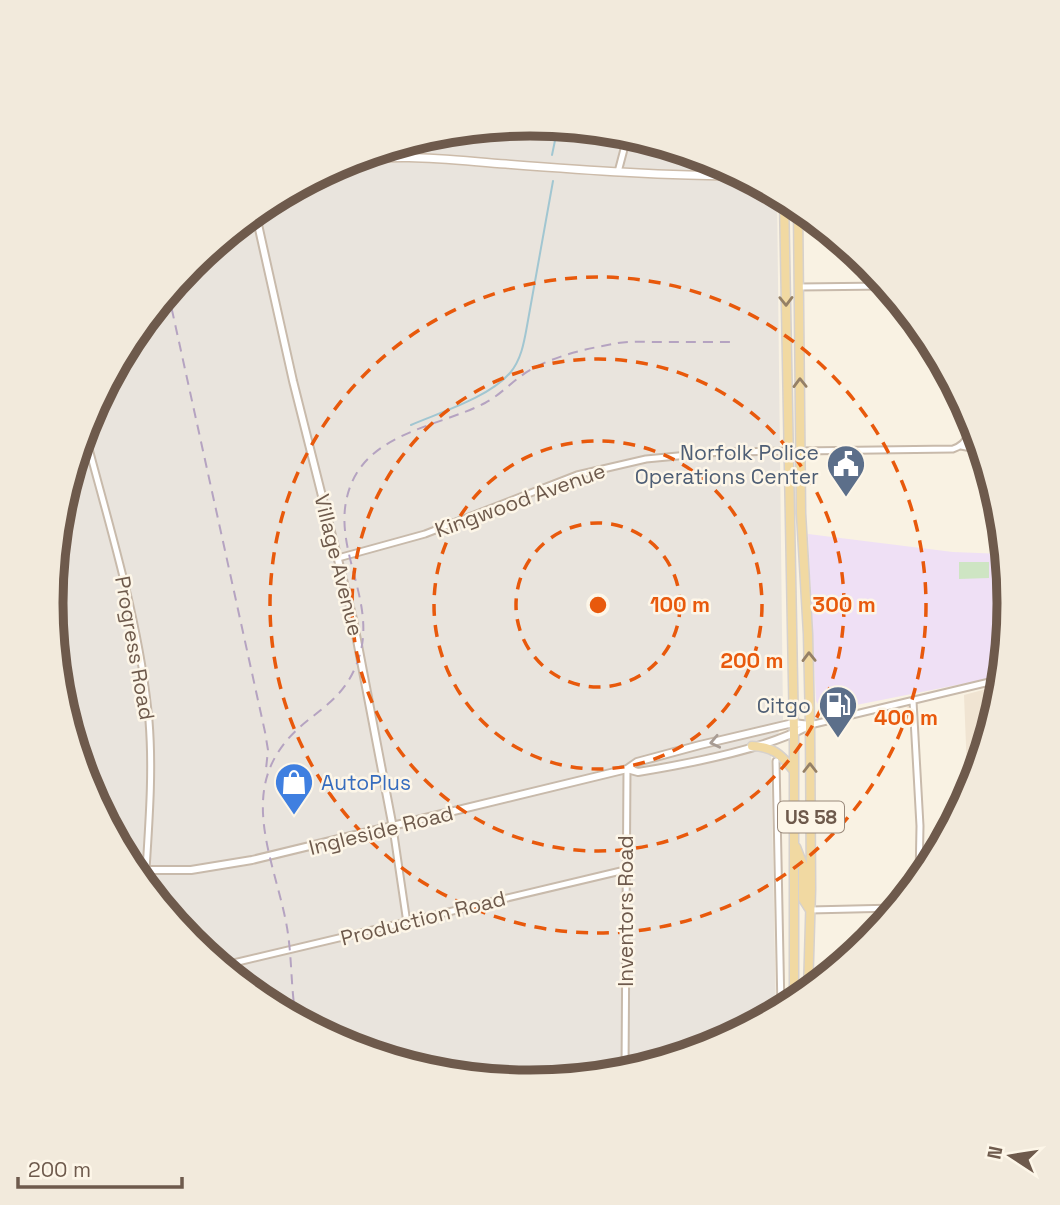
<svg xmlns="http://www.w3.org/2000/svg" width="1060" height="1205" font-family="'Space Grotesk',sans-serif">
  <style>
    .residential { fill: #f0e4d2 }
    .industrial { fill: #e9e4dd }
    .education { fill: #efe0f5 }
    .grass { fill: #cee5c3 }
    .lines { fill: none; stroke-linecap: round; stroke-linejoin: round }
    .stream { stroke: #a1c6d1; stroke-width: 2 }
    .minor-casing { stroke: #c8baab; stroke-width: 9 }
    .tertiary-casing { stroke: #c8baab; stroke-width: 10 }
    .secondary-casing { stroke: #ccbba9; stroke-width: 10 }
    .primary-casing { stroke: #d6d1cd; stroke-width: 11 }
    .minor { stroke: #fff; stroke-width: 5 }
    .tertiary { stroke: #fff; stroke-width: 6 }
    .secondary { stroke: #fff; stroke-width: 7 }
    .primary { stroke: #f1d9a2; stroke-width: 8 }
    .rail { stroke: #b5a3c1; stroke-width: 2; stroke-dasharray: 10 7; stroke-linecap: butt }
    .oneway { stroke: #958066 }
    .oneway2 { stroke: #a89c94 }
    .ring { fill: none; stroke: #e8590c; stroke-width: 3.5; stroke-dasharray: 12 9 }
    .labels { text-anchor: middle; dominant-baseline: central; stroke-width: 5; stroke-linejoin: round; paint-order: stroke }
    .shield { fill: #fdf6e8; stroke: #99897b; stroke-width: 2 }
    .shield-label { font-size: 19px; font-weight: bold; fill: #6e5a4c }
    .service-label { font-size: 21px; fill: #4e5e75; stroke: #fdf6e8; text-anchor: end }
    .street-label { font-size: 21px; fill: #6e5a4c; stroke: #fdf6e8 }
    .shop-label { font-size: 21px; fill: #366cbe; stroke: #fdf6e8; text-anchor: start }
    .rim { fill: none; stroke: #6e5a4c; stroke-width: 9 }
    .centre { fill: #e8590c; stroke: #fdf6e8; stroke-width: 3.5 }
    .ring-label { font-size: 21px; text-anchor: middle; font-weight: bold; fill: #e8590c; stroke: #fdf6e8; stroke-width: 5; stroke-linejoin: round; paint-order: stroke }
  </style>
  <rect width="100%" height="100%" fill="#f9f2e3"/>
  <path class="residential" d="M 1001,685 L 1000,696 L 973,786 L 968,795 L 964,695 Z"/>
  <path class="industrial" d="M 530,123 L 624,133 L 714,160 L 777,194 L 783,719 L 771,756 L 776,1012 L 713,1045 L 623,1073 L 530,1082 L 436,1072 L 346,1045 L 263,1001 L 191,941 L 131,868 L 87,786 L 60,696 L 51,602 L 60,509 L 87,419 L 132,336 L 191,263 L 264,204 L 347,160 L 437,132 Z"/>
  <path class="education" d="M 808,534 L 953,552 L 1004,554 L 1009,603 L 1002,676 L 826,711 L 821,709 L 816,701 Z"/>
  <path class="grass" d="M 959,562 L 989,562 L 989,578 L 959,579 Z"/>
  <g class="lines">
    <path class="stream" d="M 552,155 L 558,126
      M 411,425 C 441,412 488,398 510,373 C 521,360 524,343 527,326 L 553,181"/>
    <g class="minor-casing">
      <path id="minor" d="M 618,172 L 628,134
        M 799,287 L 887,286
        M 84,430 C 109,526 140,622 149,721 C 153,771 149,821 146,870
        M 961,446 L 982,450
        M 338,558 L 425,534 L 577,475 L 646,459 L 720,452 L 953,449 C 971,443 970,429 969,413
        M 913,701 L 920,826 L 919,880
        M 810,725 L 1002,679
        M 776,761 L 781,1009
        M 393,828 L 407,923
        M 810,910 L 896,908
        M 221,966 L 625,870
        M 625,1072 L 627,769"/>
    </g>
    <g class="tertiary-casing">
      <path id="tertiary" d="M 255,211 L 293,381 L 353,619 L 393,828
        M 627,769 L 638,772 C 687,764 766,749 808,726
        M 133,870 L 191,870 L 252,860 L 627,769 L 637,762 L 700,745 L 793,723 L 810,725"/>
    </g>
    <g class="secondary-casing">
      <path id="secondary" d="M 341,163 C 396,152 451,160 506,164 C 585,170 665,176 745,176"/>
    </g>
    <g class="primary-casing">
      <path id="primary" d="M 784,198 L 794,734 L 794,1002
        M 798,205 L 801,513 L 808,634 L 810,725 L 811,889 L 808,992
        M 752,746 C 773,747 781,754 794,771
        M 796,847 L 803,865 L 803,899 L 810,910"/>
    </g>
    <use href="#minor" class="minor"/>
    <use href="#tertiary" class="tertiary"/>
    <use href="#secondary" class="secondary"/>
    <use href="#primary" class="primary"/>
    <path class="rail" d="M 168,292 L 265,732 L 268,750 L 266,769
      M 296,1018 C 291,990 292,962 288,934 C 280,876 243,809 277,754 C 303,711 344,710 360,654 C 375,600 334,550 347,497 C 362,433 436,428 485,403 C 502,394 515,378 532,369 C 557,355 590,348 618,343 C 632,341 646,342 660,342 C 685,342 710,342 734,342"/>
  </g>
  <defs><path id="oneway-chevron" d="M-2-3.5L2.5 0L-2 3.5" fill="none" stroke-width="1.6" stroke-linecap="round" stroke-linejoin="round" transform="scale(1.75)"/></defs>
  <g class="oneway">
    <use href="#oneway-chevron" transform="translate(786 301) rotate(89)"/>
    <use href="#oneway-chevron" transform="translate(800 383) rotate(-91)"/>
    <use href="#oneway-chevron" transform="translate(809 657) rotate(-91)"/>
    <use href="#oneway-chevron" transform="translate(810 768) rotate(-90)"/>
  </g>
  <use class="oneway2" href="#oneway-chevron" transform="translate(715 742) rotate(168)"/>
  <g class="ring">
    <circle cx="598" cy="605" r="82"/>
    <circle cx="598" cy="605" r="164"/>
    <circle cx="598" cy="605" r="246"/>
    <circle cx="598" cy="605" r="328"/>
  </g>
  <defs>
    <g id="civic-pin" transform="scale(2.0125)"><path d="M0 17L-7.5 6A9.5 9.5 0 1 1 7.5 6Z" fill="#5c6f8a" stroke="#fdf6e8"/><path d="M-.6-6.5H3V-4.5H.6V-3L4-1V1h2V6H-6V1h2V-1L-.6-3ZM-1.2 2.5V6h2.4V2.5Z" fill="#fff"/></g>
    <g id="fuel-pin" transform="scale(2.0125)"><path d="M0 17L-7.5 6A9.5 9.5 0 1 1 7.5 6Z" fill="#5c6f8a" stroke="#fdf6e8"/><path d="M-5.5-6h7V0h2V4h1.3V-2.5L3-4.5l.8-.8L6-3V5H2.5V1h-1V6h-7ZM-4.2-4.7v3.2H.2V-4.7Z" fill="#fff"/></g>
    <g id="shop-pin" transform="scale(2.0125)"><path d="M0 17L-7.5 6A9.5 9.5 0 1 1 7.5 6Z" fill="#3f7fe0" stroke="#fdf6e8"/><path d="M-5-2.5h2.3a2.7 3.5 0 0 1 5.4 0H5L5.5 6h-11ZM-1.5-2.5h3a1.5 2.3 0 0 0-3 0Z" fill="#fff"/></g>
  </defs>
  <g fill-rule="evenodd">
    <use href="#civic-pin" x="846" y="464"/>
    <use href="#fuel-pin" x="838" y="705"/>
    <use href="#shop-pin" x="294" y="782"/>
  </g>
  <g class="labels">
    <rect class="shield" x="778" y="801.5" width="66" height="31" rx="5"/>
    <g class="shield-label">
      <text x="811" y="817">US 58</text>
    </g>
    <g class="service-label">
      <text x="819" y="452">Norfolk Police<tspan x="819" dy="24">Operations Center</tspan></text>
      <text x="811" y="705">Citgo</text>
    </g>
    <g class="street-label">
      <text transform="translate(520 500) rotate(-20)">Kingwood Avenue</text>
      <text transform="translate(339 565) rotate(76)">Village Avenue</text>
      <text transform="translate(135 648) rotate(80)">Progress Road</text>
      <text transform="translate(381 830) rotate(-14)">Ingleside Road</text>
      <text transform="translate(625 911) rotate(-90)">Inventors Road</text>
      <text transform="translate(423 918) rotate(-14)">Production Road</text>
    </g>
    <g class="shop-label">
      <text x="321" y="782">AutoPlus</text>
    </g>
  </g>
  <path d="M0 0H1060V1205H0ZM63 603a467 467 0 1 1 934 0a467 467 0 1 1-934 0Z" fill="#f2eadc" fill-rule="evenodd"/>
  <path class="rim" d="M63 603a467 467 0 1 1 934 0a467 467 0 1 1-934 0Z"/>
  <circle cx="598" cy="605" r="10" class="centre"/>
  <g class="ring-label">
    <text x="680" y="612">100 m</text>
    <text x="844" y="612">300 m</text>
    <text x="752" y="668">200 m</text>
    <text x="906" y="725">400 m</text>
  </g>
  <g transform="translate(1011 1156) rotate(282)" stroke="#fdf6e8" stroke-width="5" paint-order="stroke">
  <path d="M0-5L12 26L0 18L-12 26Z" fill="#6e5a4c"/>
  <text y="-10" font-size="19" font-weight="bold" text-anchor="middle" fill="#6e5a4c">N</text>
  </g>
  <path d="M18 1177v10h164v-10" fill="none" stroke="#6e5a4c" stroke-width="3.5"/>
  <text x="28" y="1177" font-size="21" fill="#6e5a4c" stroke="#fdf6e8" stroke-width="5" paint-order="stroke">200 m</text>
</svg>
